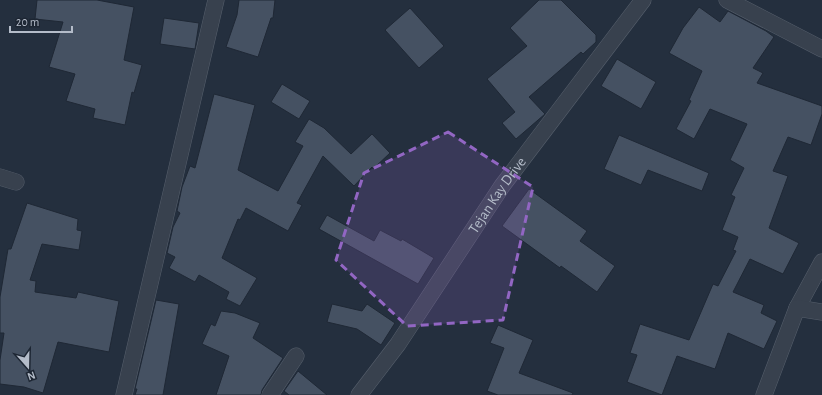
<svg xmlns="http://www.w3.org/2000/svg" width="822" height="395" font-family="'Alegreya Sans',sans-serif">
  <style>
    .building { fill: #455162; stroke: #1f2835 }
    .lines { fill: none; stroke-linecap: round; stroke-linejoin: round }
    .minor-casing { stroke: #565f6c; stroke-width: 17 }
    .minor { stroke: #38414e; stroke-width: 16 }
    .marked { fill: #9266c3; fill-opacity: 0.2; stroke: #9266c3; stroke-width: 3; stroke-dasharray: 8 5; stroke-linejoin: round }
    .labels { text-anchor: middle; dominant-baseline: central; stroke-width: 3; stroke-linejoin: round; paint-order: stroke }
    .street-label { font-size: 15px; fill: #b4bcc9; stroke: #1d2633 }
  </style>
  <rect width="100%" height="100%" fill="#242f3e"/>
  <path class="building" d="M 37,0 L 97,0 L 134,7 L 124,60 L 142,65 L 134,93 L 132,92 L 125,125 L 93,118 L 95,109 L 66,101 L 75,74 L 49,67 L 63,22 L 35,19 Z
    M 239,0 L 275,0 L 273,18 L 271,18 L 258,57 L 226,47 L 237,15 Z
    M 539,0 L 561,0 L 596,35 L 596,42 L 583,54 L 581,52 L 529,97 L 545,114 L 516,139 L 502,123 L 515,112 L 487,79 L 527,46 L 510,28 Z
    M 699,7 L 720,22 L 728,11 L 766,31 L 774,37 L 753,68 L 763,73 L 757,83 L 822,106 L 822,114 L 811,145 L 788,137 L 773,171 L 788,176 L 769,228 L 799,243 L 783,274 L 750,259 L 733,292 L 764,305 L 761,313 L 777,321 L 764,349 L 728,333 L 715,369 L 677,356 L 662,395 L 627,382 L 637,355 L 630,353 L 640,324 L 689,340 L 713,284 L 718,286 L 736,251 L 733,250 L 738,237 L 722,230 L 735,197 L 731,195 L 744,168 L 730,160 L 747,124 L 710,109 L 694,139 L 676,129 L 691,101 L 689,100 L 702,71 L 669,53 L 683,28 Z
    M 410,8 L 444,46 L 419,68 L 385,30 Z
    M 164,18 L 199,23 L 195,49 L 160,44 Z
    M 617,59 L 656,82 L 641,109 L 601,86 Z
    M 282,84 L 310,101 L 299,119 L 271,102 Z
    M 214,94 L 255,105 L 238,170 L 278,191 L 303,146 L 295,142 L 309,119 L 324,128 L 351,154 L 372,134 L 390,153 L 373,169 L 372,167 L 354,186 L 323,156 L 297,203 L 302,205 L 288,231 L 246,208 L 240,220 L 238,219 L 222,258 L 257,278 L 240,306 L 226,299 L 229,292 L 199,275 L 195,282 L 169,268 L 175,257 L 167,253 L 173,227 L 180,213 L 177,211 L 182,187 L 190,166 L 195,168 Z
    M 619,135 L 709,173 L 702,191 L 648,170 L 641,185 L 604,169 Z
    M 529,189 L 587,231 L 580,241 L 615,266 L 597,292 L 561,266 L 560,268 L 502,226 Z
    M 27,203 L 78,219 L 77,230 L 82,231 L 79,250 L 42,244 L 30,280 L 36,281 L 35,292 L 76,298 L 78,292 L 119,301 L 109,352 L 58,342 L 43,393 L 24,387 L 0,384 L 0,360 L 4,333 L 0,333 L 0,297 L 8,249 L 11,249 Z
    M 327,215 L 374,241 L 380,230 L 401,241 L 402,239 L 434,258 L 418,284 L 319,229 Z
    M 156,300 L 179,304 L 163,395 L 135,395 L 137,389 L 135,389 Z
    M 332,304 L 362,311 L 367,304 L 395,323 L 381,345 L 357,329 L 327,322 Z
    M 221,311 L 235,313 L 260,323 L 253,338 L 283,358 L 262,390 L 261,395 L 216,395 L 229,356 L 202,344 L 211,324 L 215,326 Z
    M 498,325 L 533,340 L 519,373 L 573,393 L 572,395 L 498,395 L 487,391 L 504,348 L 490,343 Z
    M 298,371 L 327,395 L 289,395 L 284,391 Z"/>
  <g class="lines">
    <g class="minor-casing">
      <g id="minor">
        <path d="M 727,0 L 822,49"/>
        <path d="M 0,177 L 16,182"/>
        <path d="M 797,308 L 822,262"/>
        <path d="M 124,395 L 216,0"/>
        <path d="M 270,395 L 296,356"/>
        <path id="s1" d="M 359,395 L 398,344 L 502,186 L 643,0"/>
        <path d="M 764,395 L 797,308 L 822,312"/>
      </g>
    </g>
    <use href="#minor" class="minor"/>
  </g>
  <path class="marked" d="M 448,132 L 533,187 L 503,320 L 407,326 L 336,260 L 364,173 Z"/>
  <g class="labels">
    <g class="street-label">
      <text stroke="none"><textPath href="#s1" startOffset="243">Tejan Kay Drive</textPath></text>
    </g>
  </g>
  <g transform="translate(28 367) rotate(160)" stroke="#1d2633" stroke-width="3" paint-order="stroke">
  <path d="M0-3L7 15L0 10L-7 15Z" fill="#b4bcc9"/>
  <text y="-6" font-size="11" font-weight="bold" text-anchor="middle" fill="#b4bcc9">N</text>
  </g>
  <path d="M10 26v6h62v-6" fill="none" stroke="#b4bcc9" stroke-width="2"/>
  <text x="16" y="26" font-size="12" fill="#b4bcc9" stroke="#1d2633" stroke-width="3" paint-order="stroke">20 m</text>
</svg>
